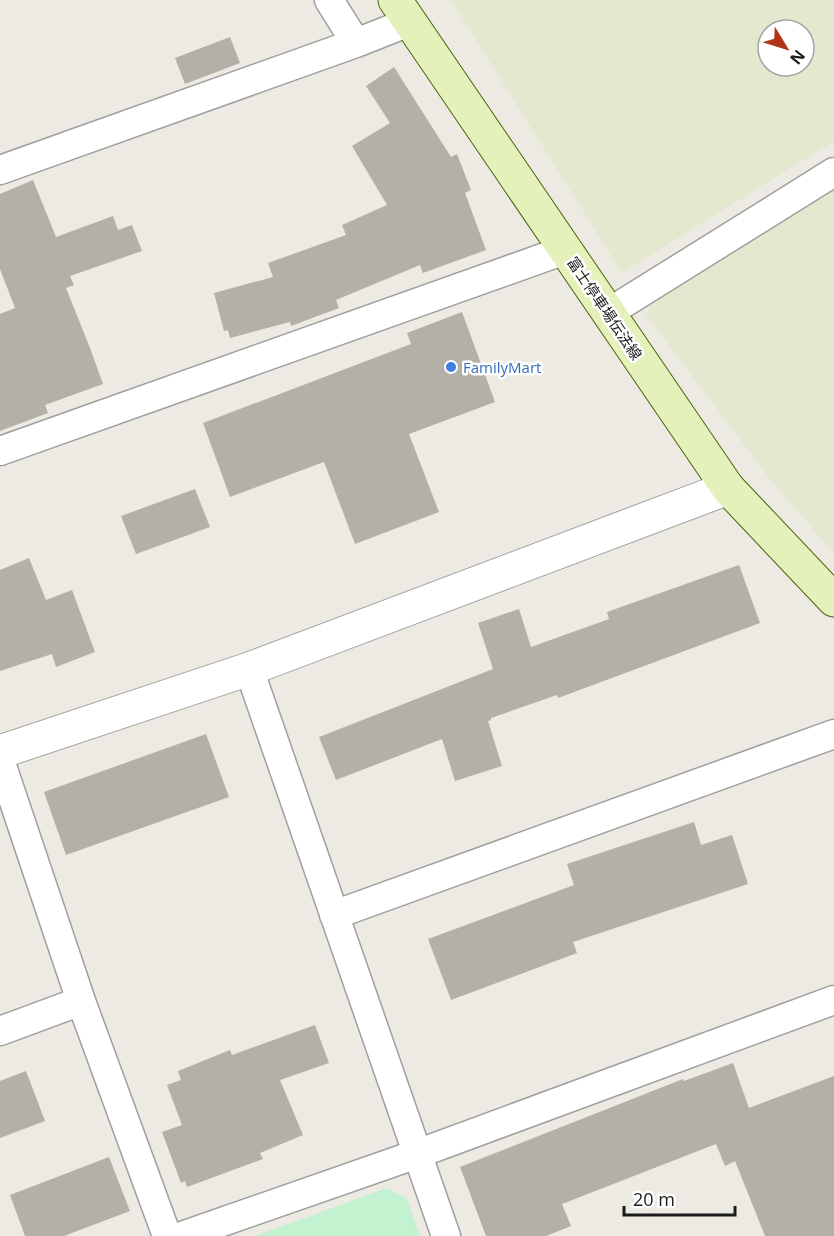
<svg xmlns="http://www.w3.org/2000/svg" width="834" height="1236" font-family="'Open Sans','Noto Sans JP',sans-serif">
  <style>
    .farmland { fill: #e2e9cf; fill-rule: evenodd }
    .park { fill: #c2f2cf }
    .building { fill: #b4b0a8 }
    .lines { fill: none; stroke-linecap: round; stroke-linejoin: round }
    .minor-casing { stroke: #9f9f9f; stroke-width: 31 }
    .tertiary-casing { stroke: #9f9f9f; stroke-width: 35 }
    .secondary-casing { stroke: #4b6410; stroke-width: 35 }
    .minor { stroke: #fff; stroke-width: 28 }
    .tertiary { stroke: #fff; stroke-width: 33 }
    .secondary { stroke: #e4f1ba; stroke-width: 33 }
    .shop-dot { fill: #3f7fe0; stroke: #fff; stroke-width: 2 }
    .labels { text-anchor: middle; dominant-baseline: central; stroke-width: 5; stroke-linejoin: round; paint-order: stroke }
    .street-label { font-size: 15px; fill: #1b1b1b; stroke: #fff }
    .shop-label { font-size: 15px; fill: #366cbe; stroke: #fff; text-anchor: start }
  </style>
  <rect width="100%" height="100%" fill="#eceae2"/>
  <path class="farmland" d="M 451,0 L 834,0 L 834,141 L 622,273 ZM 768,30 L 804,30 L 804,66 L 768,66 Z
    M 834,188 L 834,554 L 767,475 L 646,315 L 652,302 Z"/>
  <path class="park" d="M 387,1188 L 407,1199 L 420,1236 L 255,1236 Z"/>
  <path class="building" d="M 230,37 L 240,63 L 185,84 L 175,58 Z
    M 394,67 L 451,157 L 457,154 L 471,190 L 465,193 L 486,250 L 423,273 L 420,265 L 336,300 L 339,308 L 291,326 L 290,322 L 230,338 L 228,330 L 224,331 L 214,293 L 273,277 L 268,263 L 346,235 L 342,225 L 387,205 L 352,146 L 390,123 L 366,86 Z
    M 33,180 L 56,237 L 113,216 L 118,230 L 132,225 L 142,251 L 70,276 L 74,285 L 66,288 L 90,348 L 103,384 L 45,405 L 48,413 L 0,431 L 0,314 L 15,308 L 0,269 L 0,194 Z
    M 462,312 L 495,402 L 409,434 L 439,512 L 355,544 L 324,462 L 230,497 L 203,423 L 411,344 L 407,333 Z
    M 195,489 L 210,527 L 136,554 L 121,516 Z
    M 29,558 L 46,600 L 72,590 L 95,652 L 56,667 L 52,654 L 0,671 L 0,570 Z
    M 739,565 L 760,623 L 558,698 L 557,695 L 491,718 L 491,720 L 488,721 L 502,766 L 455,781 L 442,739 L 336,780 L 319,737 L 493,669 L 478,623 L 519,609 L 531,647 L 609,619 L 607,612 Z
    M 206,734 L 229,797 L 66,855 L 44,792 Z
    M 694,822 L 701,845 L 732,835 L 748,884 L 573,942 L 577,953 L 451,1000 L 428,939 L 574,885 L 567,864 Z
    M 315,1025 L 329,1063 L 280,1080 L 303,1135 L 260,1153 L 263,1159 L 187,1187 L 185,1181 L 181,1183 L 162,1132 L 182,1125 L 167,1085 L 181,1080 L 178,1071 L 230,1050 L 232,1055 Z
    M 733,1063 L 749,1108 L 834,1076 L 834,1236 L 765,1236 L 735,1161 L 725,1166 L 716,1144 L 562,1204 L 571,1226 L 546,1236 L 486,1236 L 460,1167 L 683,1079 L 684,1081 Z
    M 26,1071 L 45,1121 L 0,1138 L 0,1081 Z
    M 109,1157 L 130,1211 L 64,1236 L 25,1236 L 10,1195 Z"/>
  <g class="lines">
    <g class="minor-casing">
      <path id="minor" d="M 329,0 L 356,43
        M 0,170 L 356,43 L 409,22
        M 608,313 L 834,172
        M 0,451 L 565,250
        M 249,669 L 446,1236
        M 0,760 L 81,1001 L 167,1236
        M 334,915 L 834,734
        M 0,1031 L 81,1001
        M 182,1236 L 417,1154 L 834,1000"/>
    </g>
    <g class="tertiary-casing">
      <path id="tertiary" d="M 0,752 L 249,669 L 728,488"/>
    </g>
    <g class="secondary-casing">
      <path id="secondary" d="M 395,0 L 728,488 L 834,600"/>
    </g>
    <use href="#minor" class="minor"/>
    <use href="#tertiary" class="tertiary"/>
    <use href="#secondary" class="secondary"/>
  </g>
  <circle class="shop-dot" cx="451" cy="367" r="6"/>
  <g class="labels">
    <g class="street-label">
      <text transform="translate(605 308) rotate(56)">富士停車場伝法線</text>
    </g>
    <g class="shop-label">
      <text x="463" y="367">FamilyMart</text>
    </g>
  </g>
  <g transform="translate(786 48) rotate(128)"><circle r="28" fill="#ffffff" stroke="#a4a4a4" stroke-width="1.5"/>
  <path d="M0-4.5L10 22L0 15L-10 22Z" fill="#b03416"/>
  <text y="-9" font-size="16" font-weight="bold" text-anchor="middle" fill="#1b1b1b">N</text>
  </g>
  <path d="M624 1206v9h111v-9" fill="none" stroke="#1b1b1b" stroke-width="3"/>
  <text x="633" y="1206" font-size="18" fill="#1b1b1b" stroke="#ffffff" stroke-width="4.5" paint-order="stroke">20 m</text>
</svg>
